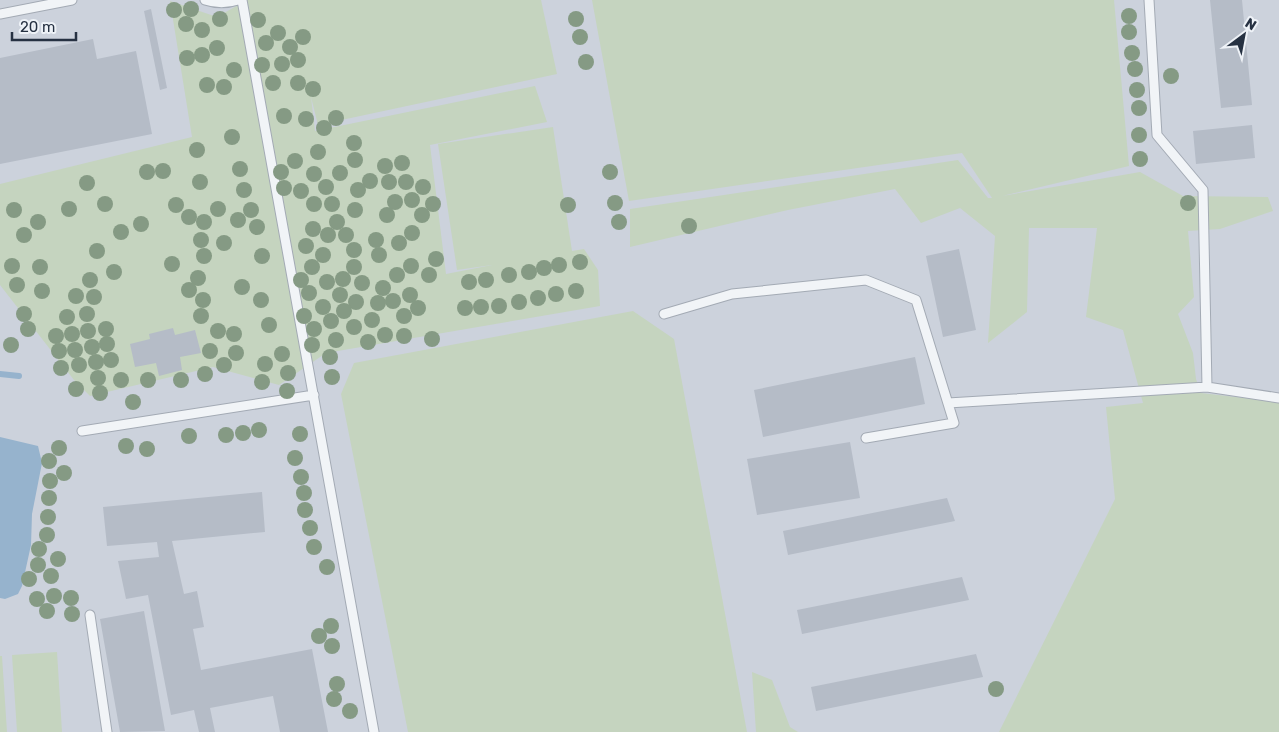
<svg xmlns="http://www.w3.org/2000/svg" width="1279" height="732" font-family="Rubik,sans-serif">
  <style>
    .built { fill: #ccd2dc }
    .green { fill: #c5d4bf }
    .water { fill: #96b3cd }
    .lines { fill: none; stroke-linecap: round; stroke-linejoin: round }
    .stream { stroke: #96b3cd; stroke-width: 6 }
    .building { fill: #b5bcc7 }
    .lane-casing { stroke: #a3aab4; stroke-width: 11 }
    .lane { stroke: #f1f4f7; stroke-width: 9 }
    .tree { fill: #859a84 }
  </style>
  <rect width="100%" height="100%" fill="#dee3e9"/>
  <path class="built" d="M 0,0 L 1279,0 L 1279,425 L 1062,732 L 0,732 Z"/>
  <path class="green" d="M 247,0 L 541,0 L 557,74 L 318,125 L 311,97 L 315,131 L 535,86 L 547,122 L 430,145 L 446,274 L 492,265 L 457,270 L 438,144 L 553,127 L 572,251 L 584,249 L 598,270 L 600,306 L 326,353 L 279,385 L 213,367 L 90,396 L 74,380 L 0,285 L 0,184 L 192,137 L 170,1 L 217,17 Z
    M 592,0 L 1114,0 L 1129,166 L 1002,196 L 1140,172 L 1183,196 L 1268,197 L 1273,211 L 1220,229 L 1188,231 L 1194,297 L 1178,314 L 1193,353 L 1196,379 L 1201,393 L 1279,402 L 1279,732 L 999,732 L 1115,499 L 1106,407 L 1143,403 L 1123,330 L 1086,317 L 1097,228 L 1029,228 L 1027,312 L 988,343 L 995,236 L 960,208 L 921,223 L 895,189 L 788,210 L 630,247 L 630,209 L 958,160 L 988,198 L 992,198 L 962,153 L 629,201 Z
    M 633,311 L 674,339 L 747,732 L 408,732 L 341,394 L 354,363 Z
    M 57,652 L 62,732 L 17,732 L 12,655 Z
    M 0,656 L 2,656 L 7,732 L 0,732 Z
    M 752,672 L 772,680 L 790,727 L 798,732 L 756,732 Z"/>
  <path class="water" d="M 0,437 L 38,446 L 42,463 L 32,514 L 31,545 L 22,586 L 18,594 L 5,599 L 0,598 Z"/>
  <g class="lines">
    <path class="stream" d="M 0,374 L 19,376"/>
  </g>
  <path class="building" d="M 1210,0 L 1242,0 L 1252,105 L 1221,108 Z
    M 151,9 L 167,88 L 160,90 L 144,11 Z
    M 93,39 L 97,59 L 136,51 L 152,134 L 0,164 L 0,58 Z
    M 1252,125 L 1255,158 L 1196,164 L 1193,131 Z
    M 959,249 L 976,330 L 943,337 L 926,256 Z
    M 173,328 L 175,335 L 195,330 L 201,353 L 180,357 L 182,370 L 159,376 L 156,363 L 135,367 L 130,344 L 150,339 L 149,334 Z
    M 915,357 L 925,404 L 763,437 L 754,390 Z
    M 850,442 L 860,498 L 757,515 L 747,459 Z
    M 262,492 L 265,532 L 172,541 L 184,594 L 197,591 L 204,627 L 193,629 L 201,670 L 312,649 L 328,732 L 280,732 L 273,696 L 210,708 L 215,732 L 199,732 L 194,710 L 171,715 L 148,595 L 126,599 L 118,561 L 159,557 L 157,542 L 107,546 L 103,507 Z
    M 947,498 L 955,521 L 788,555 L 783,531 Z
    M 962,577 L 969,600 L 802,634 L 797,610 Z
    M 144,611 L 165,731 L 120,732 L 100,619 Z
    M 976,654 L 983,677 L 816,711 L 811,687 Z"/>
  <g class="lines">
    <g class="lane-casing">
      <path id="lane" d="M 205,0 C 217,4 226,4 238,0
        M 242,0 L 374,732
        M 0,14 L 72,0
        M 664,314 L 732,294 L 866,280 L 916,300 L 954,423 L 866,438
        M 1207,387 L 1279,398
        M 948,403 L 1207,387 L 1203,190 L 1157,135 L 1149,0
        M 82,431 L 314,395
        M 90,615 L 107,732"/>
    </g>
    <use href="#lane" class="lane"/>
  </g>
  <g class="tree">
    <circle cx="191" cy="9" r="8"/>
    <circle cx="174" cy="10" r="8"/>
    <circle cx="1129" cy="16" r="8"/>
    <circle cx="220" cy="19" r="8"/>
    <circle cx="576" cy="19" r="8"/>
    <circle cx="258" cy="20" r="8"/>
    <circle cx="186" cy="24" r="8"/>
    <circle cx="202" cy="30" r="8"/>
    <circle cx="1129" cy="32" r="8"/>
    <circle cx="278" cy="33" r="8"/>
    <circle cx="303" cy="37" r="8"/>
    <circle cx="580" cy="37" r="8"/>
    <circle cx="266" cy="43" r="8"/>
    <circle cx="290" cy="47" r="8"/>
    <circle cx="217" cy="48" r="8"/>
    <circle cx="1132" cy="53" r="8"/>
    <circle cx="202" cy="55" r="8"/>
    <circle cx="187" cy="58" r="8"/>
    <circle cx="298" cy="60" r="8"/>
    <circle cx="586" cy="62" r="8"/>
    <circle cx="282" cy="64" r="8"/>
    <circle cx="262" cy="65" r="8"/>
    <circle cx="1135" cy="69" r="8"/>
    <circle cx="234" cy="70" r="8"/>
    <circle cx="1171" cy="76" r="8"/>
    <circle cx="273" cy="83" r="8"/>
    <circle cx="298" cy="83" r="8"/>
    <circle cx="207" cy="85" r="8"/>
    <circle cx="224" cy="87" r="8"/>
    <circle cx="313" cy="89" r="8"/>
    <circle cx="1137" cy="90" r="8"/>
    <circle cx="1139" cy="108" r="8"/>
    <circle cx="284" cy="116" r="8"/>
    <circle cx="336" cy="118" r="8"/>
    <circle cx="306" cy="119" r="8"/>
    <circle cx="324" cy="128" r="8"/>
    <circle cx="1139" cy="135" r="8"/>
    <circle cx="232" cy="137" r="8"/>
    <circle cx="354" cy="143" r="8"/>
    <circle cx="197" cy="150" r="8"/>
    <circle cx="318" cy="152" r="8"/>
    <circle cx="1140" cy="159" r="8"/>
    <circle cx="355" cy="160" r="8"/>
    <circle cx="295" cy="161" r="8"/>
    <circle cx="402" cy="163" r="8"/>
    <circle cx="385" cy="166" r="8"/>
    <circle cx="240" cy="169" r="8"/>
    <circle cx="163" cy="171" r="8"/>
    <circle cx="147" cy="172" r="8"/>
    <circle cx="281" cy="172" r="8"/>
    <circle cx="610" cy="172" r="8"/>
    <circle cx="340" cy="173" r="8"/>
    <circle cx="314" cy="174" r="8"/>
    <circle cx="370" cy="181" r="8"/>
    <circle cx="200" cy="182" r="8"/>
    <circle cx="389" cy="182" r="8"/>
    <circle cx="406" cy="182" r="8"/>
    <circle cx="87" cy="183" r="8"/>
    <circle cx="326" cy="187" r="8"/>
    <circle cx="423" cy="187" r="8"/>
    <circle cx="284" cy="188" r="8"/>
    <circle cx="244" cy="190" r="8"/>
    <circle cx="358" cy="190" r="8"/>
    <circle cx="301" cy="191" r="8"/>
    <circle cx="412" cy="200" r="8"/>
    <circle cx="395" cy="202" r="8"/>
    <circle cx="615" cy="203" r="8"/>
    <circle cx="1188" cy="203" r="8"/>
    <circle cx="105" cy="204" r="8"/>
    <circle cx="314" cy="204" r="8"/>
    <circle cx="332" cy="204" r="8"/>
    <circle cx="433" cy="204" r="8"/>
    <circle cx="176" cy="205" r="8"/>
    <circle cx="568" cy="205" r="8"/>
    <circle cx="69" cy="209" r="8"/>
    <circle cx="218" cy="209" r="8"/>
    <circle cx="14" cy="210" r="8"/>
    <circle cx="251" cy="210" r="8"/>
    <circle cx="355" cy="210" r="8"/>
    <circle cx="387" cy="215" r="8"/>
    <circle cx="422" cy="215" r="8"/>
    <circle cx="189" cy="217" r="8"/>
    <circle cx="238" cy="220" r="8"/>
    <circle cx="38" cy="222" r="8"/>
    <circle cx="204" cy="222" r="8"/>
    <circle cx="337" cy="222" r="8"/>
    <circle cx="619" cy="222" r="8"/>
    <circle cx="141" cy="224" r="8"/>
    <circle cx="689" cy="226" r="8"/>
    <circle cx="257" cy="227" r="8"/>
    <circle cx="313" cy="229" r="8"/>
    <circle cx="121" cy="232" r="8"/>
    <circle cx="412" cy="233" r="8"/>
    <circle cx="24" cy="235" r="8"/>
    <circle cx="328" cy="235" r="8"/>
    <circle cx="346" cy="235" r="8"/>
    <circle cx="201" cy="240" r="8"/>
    <circle cx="376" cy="240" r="8"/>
    <circle cx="224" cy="243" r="8"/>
    <circle cx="399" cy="243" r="8"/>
    <circle cx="306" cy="246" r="8"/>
    <circle cx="354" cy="250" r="8"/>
    <circle cx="97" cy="251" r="8"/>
    <circle cx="323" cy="255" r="8"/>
    <circle cx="379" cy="255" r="8"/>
    <circle cx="204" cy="256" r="8"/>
    <circle cx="262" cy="256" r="8"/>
    <circle cx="436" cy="259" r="8"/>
    <circle cx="580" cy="262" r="8"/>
    <circle cx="172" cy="264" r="8"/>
    <circle cx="559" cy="265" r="8"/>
    <circle cx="12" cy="266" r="8"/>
    <circle cx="411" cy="266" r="8"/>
    <circle cx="40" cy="267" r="8"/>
    <circle cx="312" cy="267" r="8"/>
    <circle cx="354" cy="267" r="8"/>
    <circle cx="544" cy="268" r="8"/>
    <circle cx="114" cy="272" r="8"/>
    <circle cx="529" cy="272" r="8"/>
    <circle cx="397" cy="275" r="8"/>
    <circle cx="429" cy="275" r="8"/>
    <circle cx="509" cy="275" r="8"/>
    <circle cx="198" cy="278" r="8"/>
    <circle cx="343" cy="279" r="8"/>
    <circle cx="90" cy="280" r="8"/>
    <circle cx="301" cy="280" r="8"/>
    <circle cx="486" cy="280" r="8"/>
    <circle cx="327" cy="282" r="8"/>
    <circle cx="469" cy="282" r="8"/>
    <circle cx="362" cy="283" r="8"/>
    <circle cx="17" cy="285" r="8"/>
    <circle cx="242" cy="287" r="8"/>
    <circle cx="383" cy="288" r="8"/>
    <circle cx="189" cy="290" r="8"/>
    <circle cx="42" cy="291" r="8"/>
    <circle cx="576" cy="291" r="8"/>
    <circle cx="309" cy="293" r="8"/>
    <circle cx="556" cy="294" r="8"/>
    <circle cx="340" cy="295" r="8"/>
    <circle cx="410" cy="295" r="8"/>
    <circle cx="76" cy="296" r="8"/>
    <circle cx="94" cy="297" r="8"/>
    <circle cx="538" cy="298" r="8"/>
    <circle cx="203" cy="300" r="8"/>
    <circle cx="261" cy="300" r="8"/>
    <circle cx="393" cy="301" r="8"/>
    <circle cx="356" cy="302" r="8"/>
    <circle cx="519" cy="302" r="8"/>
    <circle cx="378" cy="303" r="8"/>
    <circle cx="499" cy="306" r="8"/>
    <circle cx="323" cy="307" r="8"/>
    <circle cx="481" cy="307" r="8"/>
    <circle cx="418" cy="308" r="8"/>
    <circle cx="465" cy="308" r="8"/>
    <circle cx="344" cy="311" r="8"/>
    <circle cx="24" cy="314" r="8"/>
    <circle cx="87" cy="314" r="8"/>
    <circle cx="201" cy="316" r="8"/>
    <circle cx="304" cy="316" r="8"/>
    <circle cx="404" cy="316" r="8"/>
    <circle cx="67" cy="317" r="8"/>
    <circle cx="372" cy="320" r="8"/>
    <circle cx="331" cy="321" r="8"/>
    <circle cx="269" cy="325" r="8"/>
    <circle cx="354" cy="327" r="8"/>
    <circle cx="28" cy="329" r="8"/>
    <circle cx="106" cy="329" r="8"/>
    <circle cx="314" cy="329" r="8"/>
    <circle cx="88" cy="331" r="8"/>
    <circle cx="218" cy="331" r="8"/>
    <circle cx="72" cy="334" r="8"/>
    <circle cx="234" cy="334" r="8"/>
    <circle cx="385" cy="335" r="8"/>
    <circle cx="56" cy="336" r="8"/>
    <circle cx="404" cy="336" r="8"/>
    <circle cx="432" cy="339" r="8"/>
    <circle cx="336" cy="340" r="8"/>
    <circle cx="368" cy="342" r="8"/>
    <circle cx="107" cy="344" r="8"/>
    <circle cx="11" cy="345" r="8"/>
    <circle cx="312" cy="345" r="8"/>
    <circle cx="92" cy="347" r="8"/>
    <circle cx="75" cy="350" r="8"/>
    <circle cx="59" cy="351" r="8"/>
    <circle cx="210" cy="351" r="8"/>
    <circle cx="236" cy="353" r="8"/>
    <circle cx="282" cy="354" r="8"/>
    <circle cx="330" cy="357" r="8"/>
    <circle cx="111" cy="360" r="8"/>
    <circle cx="96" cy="362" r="8"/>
    <circle cx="265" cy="364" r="8"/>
    <circle cx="79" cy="365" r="8"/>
    <circle cx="224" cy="365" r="8"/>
    <circle cx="61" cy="368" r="8"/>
    <circle cx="288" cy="373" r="8"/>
    <circle cx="205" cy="374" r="8"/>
    <circle cx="332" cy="377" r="8"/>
    <circle cx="98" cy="378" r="8"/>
    <circle cx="121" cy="380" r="8"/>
    <circle cx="148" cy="380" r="8"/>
    <circle cx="181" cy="380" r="8"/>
    <circle cx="262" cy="382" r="8"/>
    <circle cx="76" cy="389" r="8"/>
    <circle cx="287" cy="391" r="8"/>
    <circle cx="100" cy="393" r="8"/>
    <circle cx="133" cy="402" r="8"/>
    <circle cx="259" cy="430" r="8"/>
    <circle cx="243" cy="433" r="8"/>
    <circle cx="300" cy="434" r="8"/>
    <circle cx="226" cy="435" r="8"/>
    <circle cx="189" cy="436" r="8"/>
    <circle cx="126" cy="446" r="8"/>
    <circle cx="59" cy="448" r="8"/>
    <circle cx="147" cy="449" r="8"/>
    <circle cx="295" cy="458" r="8"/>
    <circle cx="49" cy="461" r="8"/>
    <circle cx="64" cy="473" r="8"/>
    <circle cx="301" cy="477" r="8"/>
    <circle cx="50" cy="481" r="8"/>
    <circle cx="304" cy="493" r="8"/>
    <circle cx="49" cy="498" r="8"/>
    <circle cx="305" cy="510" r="8"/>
    <circle cx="48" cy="517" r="8"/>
    <circle cx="310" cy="528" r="8"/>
    <circle cx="47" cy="535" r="8"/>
    <circle cx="314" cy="547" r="8"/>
    <circle cx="39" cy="549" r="8"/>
    <circle cx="58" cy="559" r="8"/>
    <circle cx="38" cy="565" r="8"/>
    <circle cx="327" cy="567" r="8"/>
    <circle cx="51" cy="576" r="8"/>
    <circle cx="29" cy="579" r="8"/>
    <circle cx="54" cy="596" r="8"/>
    <circle cx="71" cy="598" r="8"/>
    <circle cx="37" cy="599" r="8"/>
    <circle cx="47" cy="611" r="8"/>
    <circle cx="72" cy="614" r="8"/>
    <circle cx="331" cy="626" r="8"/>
    <circle cx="319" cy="636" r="8"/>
    <circle cx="332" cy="646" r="8"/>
    <circle cx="337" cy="684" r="8"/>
    <circle cx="996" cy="689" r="8"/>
    <circle cx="334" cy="699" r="8"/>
    <circle cx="350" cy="711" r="8"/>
  </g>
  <g transform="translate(1244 35) rotate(32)" stroke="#eef2f7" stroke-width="4" paint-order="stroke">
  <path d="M0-4L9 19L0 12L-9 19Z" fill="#263142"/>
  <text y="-8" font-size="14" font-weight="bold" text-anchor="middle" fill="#263142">N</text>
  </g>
  <path d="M12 32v8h64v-8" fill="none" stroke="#263142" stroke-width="2.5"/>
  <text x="20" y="32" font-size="15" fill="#263142" stroke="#eef2f7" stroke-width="4" paint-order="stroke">20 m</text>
</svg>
